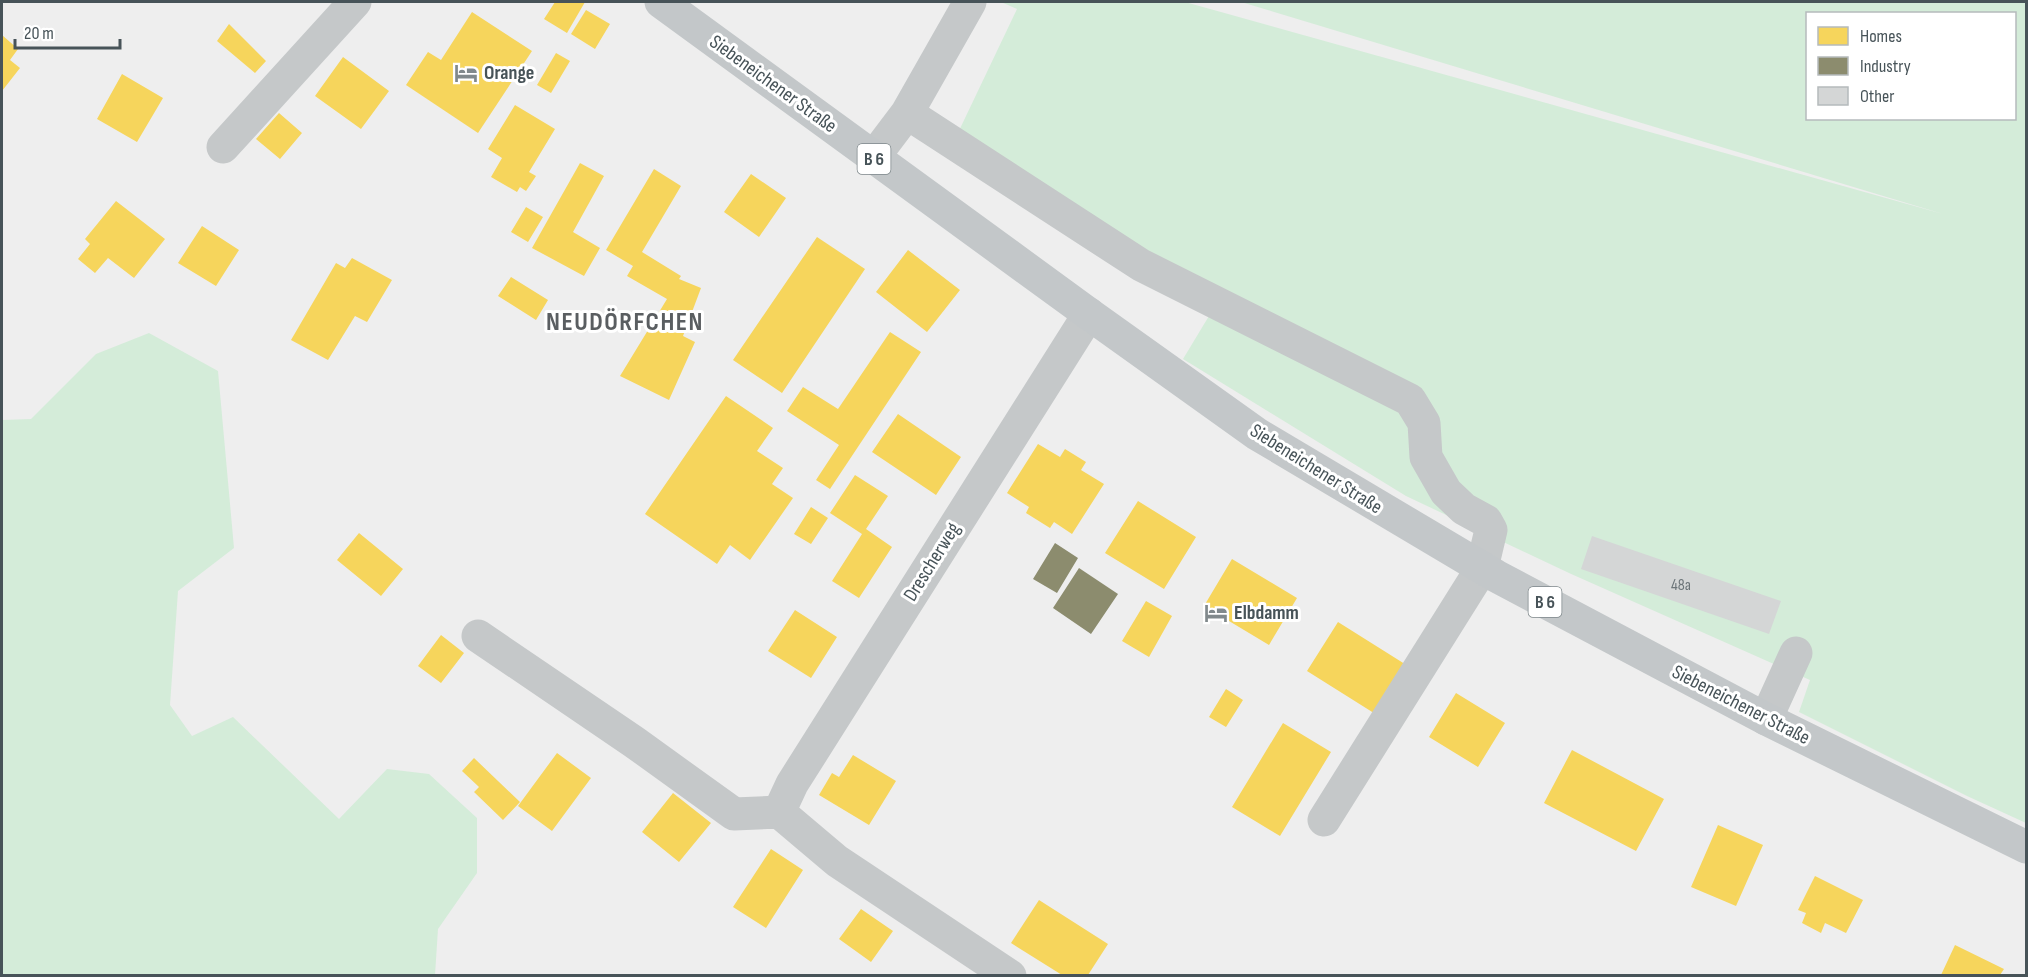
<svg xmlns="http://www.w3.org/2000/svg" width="2028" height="977" font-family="'Sofia Sans Condensed',sans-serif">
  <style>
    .green { fill: #d4ecd9; fill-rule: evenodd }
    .homes { fill: #f6d55c }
    .industry { fill: #8c8c6e }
    .building { fill: #d4d6d6 }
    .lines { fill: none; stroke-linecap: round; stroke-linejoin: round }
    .minor { stroke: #c5c8c9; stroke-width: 33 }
    .major { stroke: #c3c7c9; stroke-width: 33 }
    .labels { text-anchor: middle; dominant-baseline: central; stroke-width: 6; stroke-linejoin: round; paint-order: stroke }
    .number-label { font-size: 16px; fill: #6c7579 }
    .shield { fill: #fff; stroke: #7e878a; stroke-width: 1.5 }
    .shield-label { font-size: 18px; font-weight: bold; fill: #475358 }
    .poi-label { font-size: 20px; font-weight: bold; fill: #475358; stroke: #fff; text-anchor: start }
    .street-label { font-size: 20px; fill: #475358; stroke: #fff }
    .district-label { font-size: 26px; font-weight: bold; letter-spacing: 1.5px; fill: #5a5e61; stroke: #fff }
  </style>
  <rect width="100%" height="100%" fill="#eee"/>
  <path class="green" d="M 1001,2 L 1185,2 L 1943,214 L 1241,2 L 2026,2 L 2026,823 L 1967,796 L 1799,712 L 1810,680 L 1569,573 L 1406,496 L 1183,359 L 1212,311 L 1146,257 L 956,137 L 1017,9 ZM 1808,14 L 2014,14 L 2014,118 L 1808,118 Z
    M 149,333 L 218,371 L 234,548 L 178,591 L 170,705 L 192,736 L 233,717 L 339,819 L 387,769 L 429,774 L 477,818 L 477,873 L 438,929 L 435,975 L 2,975 L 2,420 L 31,419 L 96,354 Z"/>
  <path class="homes" d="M 555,2 L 585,2 L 567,33 L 544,19 Z
    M 586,10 L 610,24 L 595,49 L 571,34 Z
    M 472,12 L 532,51 L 478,133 L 406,85 L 428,52 L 441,60 Z
    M 229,24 L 266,61 L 255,73 L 217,41 Z
    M 2,35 L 18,49 L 10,60 L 20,68 L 2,91 Z
    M 556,53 L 570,61 L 551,93 L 537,85 Z
    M 343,57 L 389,91 L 361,129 L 315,96 Z
    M 122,74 L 163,98 L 137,142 L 97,119 Z
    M 515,105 L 555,129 L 529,172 L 536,176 L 526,191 L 520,187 L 517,192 L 491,177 L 502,158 L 488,149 Z
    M 279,113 L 302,133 L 280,159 L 256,139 Z
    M 580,163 L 604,176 L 573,232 L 600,248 L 584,276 L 532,248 Z
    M 654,169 L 681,186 L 642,252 L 681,276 L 679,279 L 701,288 L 683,336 L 695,342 L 669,400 L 620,376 L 667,299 L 627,276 L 633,266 L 606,250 Z
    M 751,174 L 786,198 L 759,237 L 724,212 Z
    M 116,201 L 165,239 L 134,278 L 108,258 L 95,273 L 78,259 L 90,244 L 85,239 Z
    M 526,207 L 543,217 L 528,242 L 511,232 Z
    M 202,226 L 239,250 L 216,286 L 178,263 Z
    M 817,237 L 865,269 L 782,393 L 733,360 Z
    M 908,250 L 960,290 L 927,332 L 876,292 Z
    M 352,258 L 392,280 L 367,322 L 355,316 L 328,360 L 291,340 L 336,263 L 345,268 Z
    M 511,277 L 548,300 L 536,320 L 498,296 Z
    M 890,332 L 921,352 L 830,489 L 816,480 L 839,445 L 787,411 L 803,387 L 838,409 Z
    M 726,396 L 773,428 L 757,451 L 783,468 L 772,484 L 793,498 L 750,560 L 730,545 L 717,564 L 645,514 Z
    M 898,414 L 961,457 L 936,495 L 872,452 Z
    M 1038,444 L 1060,457 L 1065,449 L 1086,462 L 1081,470 L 1104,484 L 1072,534 L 1054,522 L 1050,528 L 1026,513 L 1029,507 L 1007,493 Z
    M 855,475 L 888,496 L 866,529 L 892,547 L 859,598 L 832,581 L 862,534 L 830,513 Z
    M 1138,501 L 1196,537 L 1164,589 L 1105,553 Z
    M 811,507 L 828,518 L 811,544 L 794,534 Z
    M 359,533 L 403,569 L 381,596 L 337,560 Z
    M 1232,559 L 1297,598 L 1269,645 L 1204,606 Z
    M 1146,601 L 1172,616 L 1149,657 L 1122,641 Z
    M 795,610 L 837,637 L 811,678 L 768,651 Z
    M 1338,622 L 1408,666 L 1377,715 L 1307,671 Z
    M 441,635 L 464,653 L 441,683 L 418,666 Z
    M 1226,689 L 1243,700 L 1226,727 L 1209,717 Z
    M 1456,693 L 1505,723 L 1478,767 L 1429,737 Z
    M 1283,723 L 1331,752 L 1280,836 L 1232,807 Z
    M 1572,750 L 1664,799 L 1636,851 L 1544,803 Z
    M 557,753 L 591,778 L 552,831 L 518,806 Z
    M 853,755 L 896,781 L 869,825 L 819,795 L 832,773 L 839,777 Z
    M 474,758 L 520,802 L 503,820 L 474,792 L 479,787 L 462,771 Z
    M 673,793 L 711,823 L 679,862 L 642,832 Z
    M 1718,825 L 1763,845 L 1736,906 L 1691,887 Z
    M 771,849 L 803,870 L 766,928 L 733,907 Z
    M 1815,876 L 1863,900 L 1846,933 L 1825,923 L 1821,933 L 1802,923 L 1806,913 L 1798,910 Z
    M 1039,900 L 1108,944 L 1088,975 L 1062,975 L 1011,943 Z
    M 861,909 L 893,931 L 871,962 L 839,939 Z
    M 1955,945 L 2004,969 L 2000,975 L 1941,975 Z"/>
  <path class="industry" d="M 1055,543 L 1078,558 L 1057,593 L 1033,579 Z
    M 1079,568 L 1118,594 L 1091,634 L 1053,608 Z"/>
  <path class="building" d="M 1592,536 L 1781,601 L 1769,634 L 1581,569 Z"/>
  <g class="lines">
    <path class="minor" d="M 907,113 L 1141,265 L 1410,400 L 1424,423 L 1426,457 L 1446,492 L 1464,509 L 1486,521 L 1491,530 L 1482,568 L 1324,820
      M 223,147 L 355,2
      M 873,158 L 907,113 L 970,2
      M 478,636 L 634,742 L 734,814 L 779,812 L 837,861 L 1010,976
      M 1766,719 L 1796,653
      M 779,812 L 792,784 L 1089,314"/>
    <path class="major" d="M 661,2 L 1089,314 L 1257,434 L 1496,576 L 1766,719 L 2026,847"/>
  </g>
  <defs>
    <g id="hotel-bare" transform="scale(1.8)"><path d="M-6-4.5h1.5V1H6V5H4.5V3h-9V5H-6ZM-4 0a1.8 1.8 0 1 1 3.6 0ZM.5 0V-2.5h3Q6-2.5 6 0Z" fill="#81898c" stroke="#fff" stroke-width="2.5" paint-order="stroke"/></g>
  </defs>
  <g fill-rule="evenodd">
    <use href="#hotel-bare" x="466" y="73"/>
    <use href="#hotel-bare" x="1216" y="613"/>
  </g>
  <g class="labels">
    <g class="number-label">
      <text x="1681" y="585">48a</text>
    </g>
    <g class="shield">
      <rect x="857.5" y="144" width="33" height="30" rx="4.5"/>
      <rect x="1528.5" y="587" width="33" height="30" rx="4.5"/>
    </g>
    <g class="shield-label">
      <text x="874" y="159">B 6</text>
      <text x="1545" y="602">B 6</text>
    </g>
    <g class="poi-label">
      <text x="484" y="73">Orange</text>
      <text x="1234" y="613">Elbdamm</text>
    </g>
    <g class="street-label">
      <text transform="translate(773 84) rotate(36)">Siebeneichener Straße</text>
      <text transform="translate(1316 469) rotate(32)">Siebeneichener Straße</text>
      <text transform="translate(932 562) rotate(-58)">Drescherweg</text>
      <text transform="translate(1741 705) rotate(27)">Siebeneichener Straße</text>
    </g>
    <g class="district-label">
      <text x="625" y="322">NEUDÖRFCHEN</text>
    </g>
  </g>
  <rect width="2028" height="977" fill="none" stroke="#475358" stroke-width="6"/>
  <rect x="1806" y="12" width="210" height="108" fill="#ffffff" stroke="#b5babc" stroke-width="1.5"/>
  <rect x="1818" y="27" width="30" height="18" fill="#f6d55c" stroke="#b5babc" stroke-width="1.5"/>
  <text x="1860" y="42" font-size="18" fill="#475358">Homes</text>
  <rect x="1818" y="57" width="30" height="18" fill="#8c8c6e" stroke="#b5babc" stroke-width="1.5"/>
  <text x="1860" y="72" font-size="18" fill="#475358">Industry</text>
  <rect x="1818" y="87" width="30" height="18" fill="#d4d6d6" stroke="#b5babc" stroke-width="1.5"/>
  <text x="1860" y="102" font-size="18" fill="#475358">Other</text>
  <path d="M15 39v9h105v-9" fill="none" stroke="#475358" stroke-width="3"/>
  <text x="24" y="39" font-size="18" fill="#475358" stroke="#ffffff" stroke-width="4.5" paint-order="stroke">20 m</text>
</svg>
